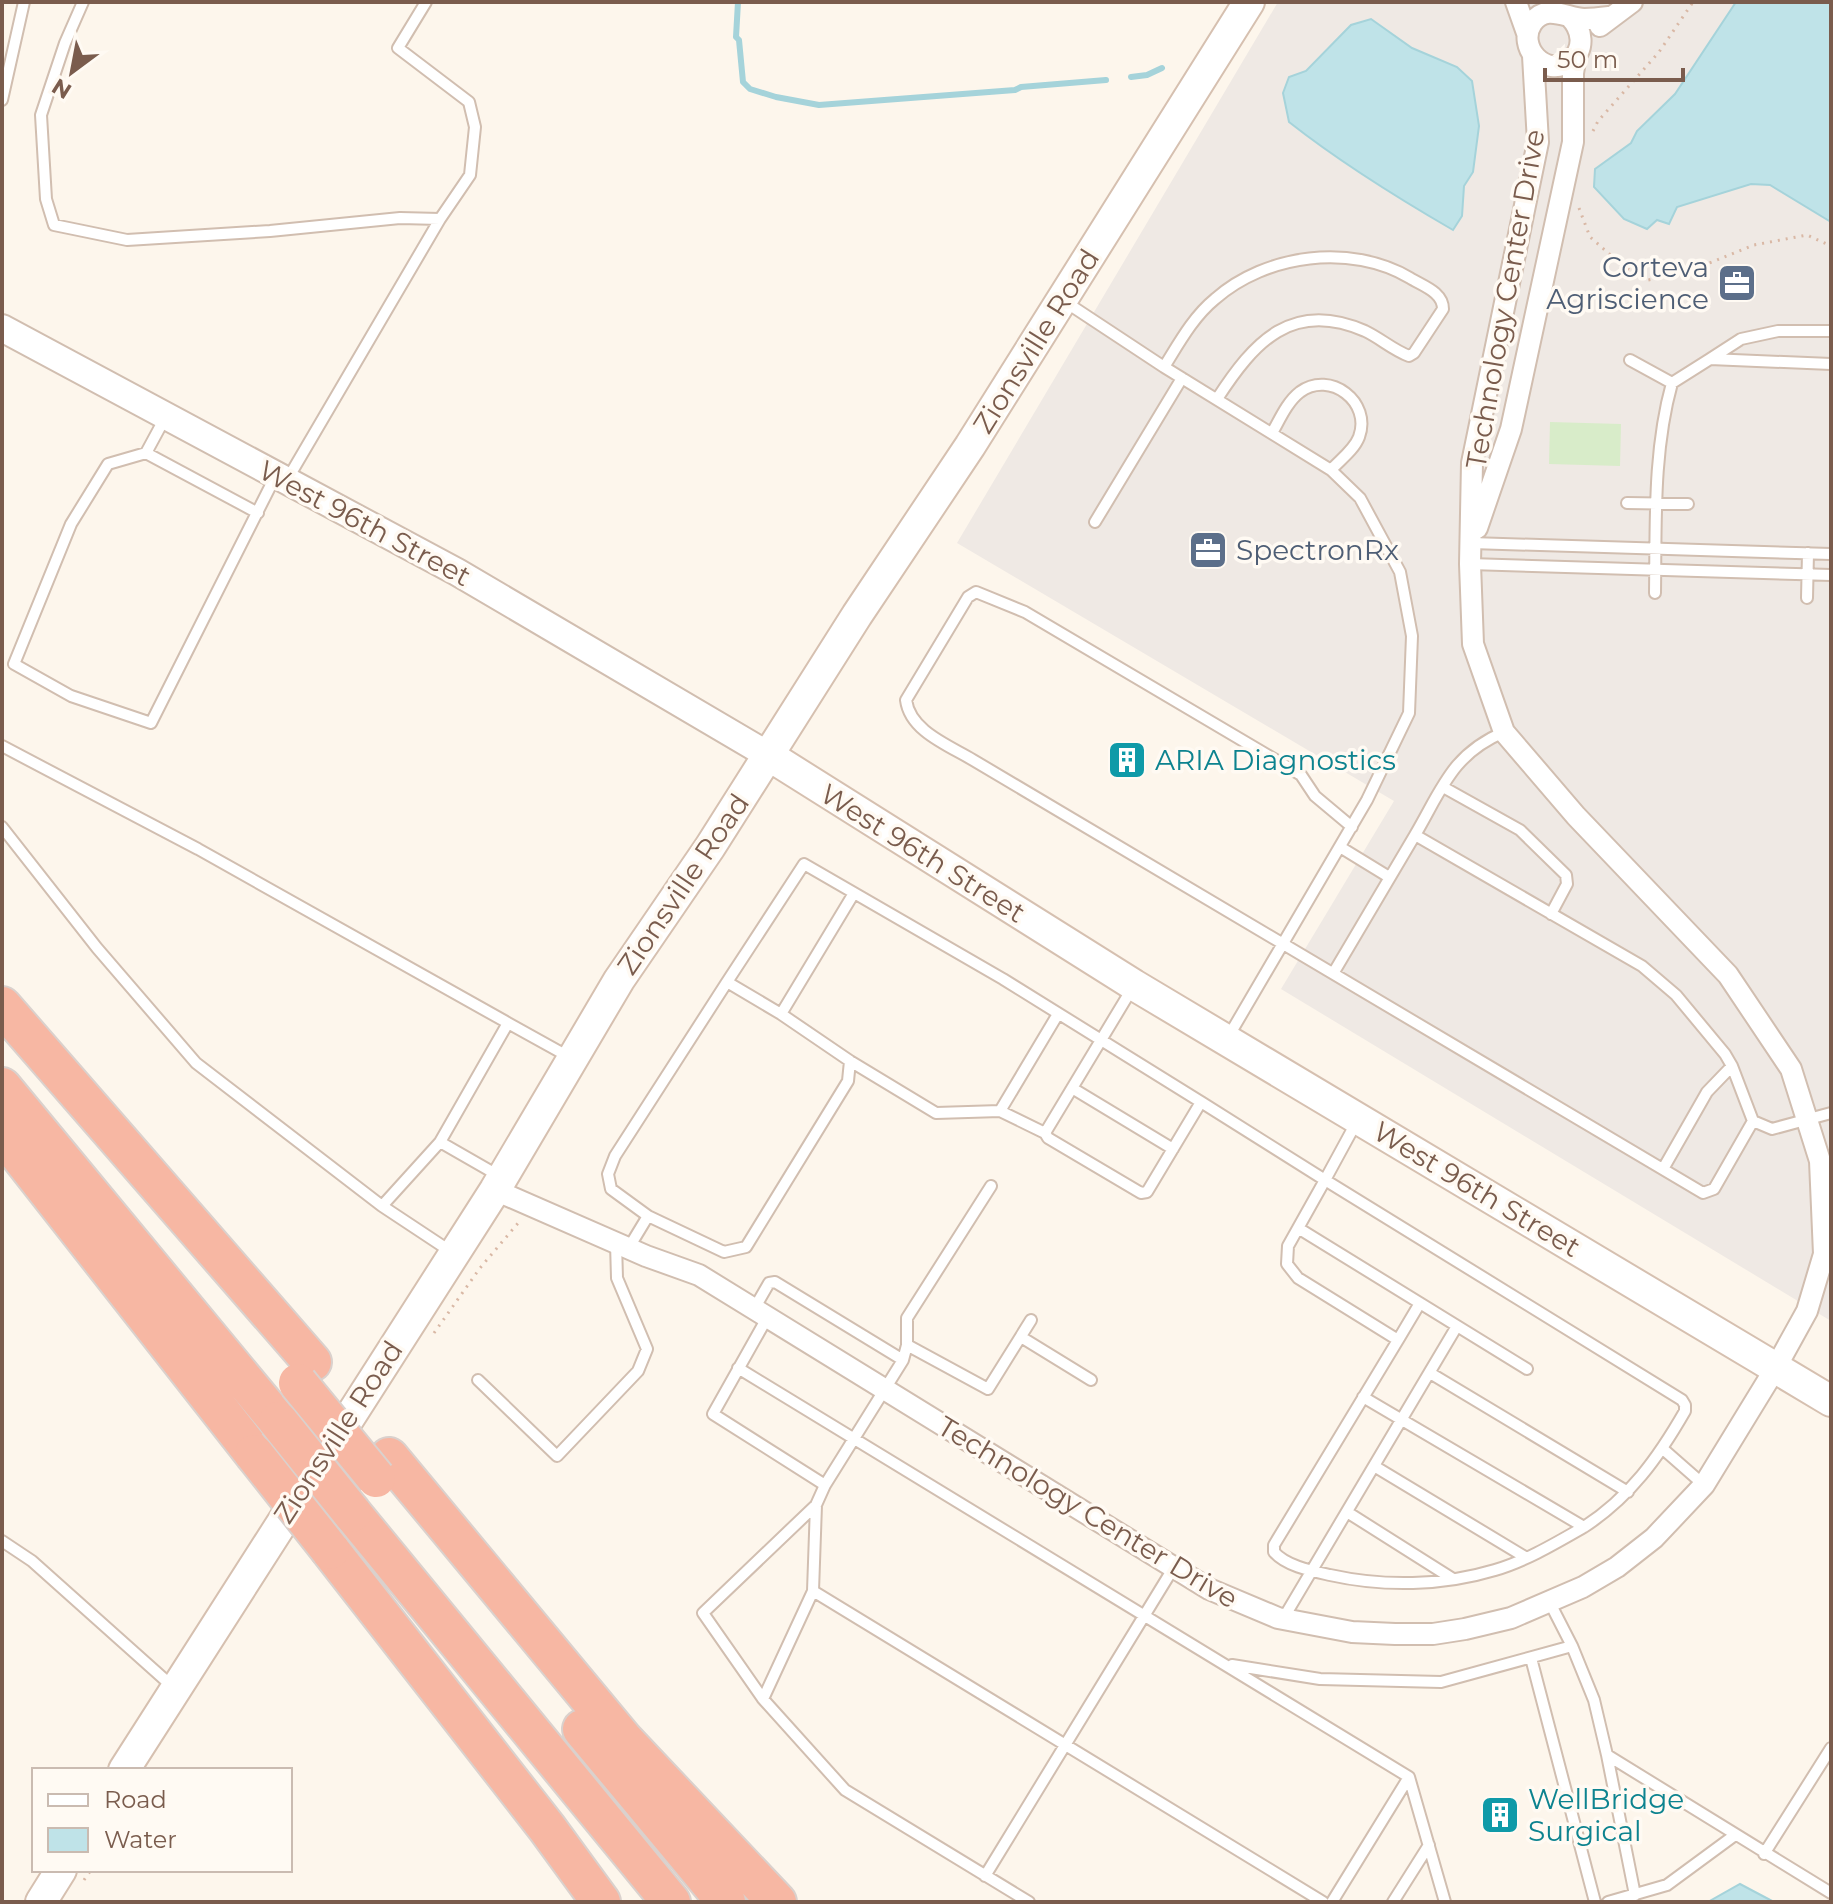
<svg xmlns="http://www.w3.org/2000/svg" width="1833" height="1904" font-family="Montserrat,sans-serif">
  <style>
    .industrial { fill: #efe9e4 }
    .green { fill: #d8ecc9 }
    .water { fill: #bfe3e8; stroke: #a5d3da; stroke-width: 2 }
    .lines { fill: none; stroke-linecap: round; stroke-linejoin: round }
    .stream { stroke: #a5d3da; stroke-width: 6 }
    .service-casing { stroke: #d1beb0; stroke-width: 14 }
    .minor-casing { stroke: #d1beb0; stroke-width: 24 }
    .tertiary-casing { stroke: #d1beb0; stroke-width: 30 }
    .secondary-casing { stroke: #d6c0b0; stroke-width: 34 }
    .motorway-casing { stroke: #dad1cd; stroke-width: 42 }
    .path { stroke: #d9b8a5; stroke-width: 3; stroke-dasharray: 2 6; stroke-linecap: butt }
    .service { stroke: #fff; stroke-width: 10 }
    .minor { stroke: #fff; stroke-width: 20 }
    .tertiary { stroke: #fff; stroke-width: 26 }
    .secondary { stroke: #fff; stroke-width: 30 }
    .motorway { stroke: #f7b7a3; stroke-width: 38 }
    .motorway-bridge-casing { stroke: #dad1cd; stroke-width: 42; stroke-linecap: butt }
    .motorway-bridge { stroke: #f7b7a3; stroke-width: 38 }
    .labels { text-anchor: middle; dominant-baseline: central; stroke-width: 7; stroke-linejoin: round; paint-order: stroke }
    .service-label { font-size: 28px; fill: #4e5e75; stroke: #fffaf3; text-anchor: end }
    .street-label { font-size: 28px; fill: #7a5c4d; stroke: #fffaf3 }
    .culture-label { font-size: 28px; fill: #0d838f; stroke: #fffaf3; text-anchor: start }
  </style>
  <rect width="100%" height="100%" fill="#fdf6ec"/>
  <path class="industrial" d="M 1278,2 L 1831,2 L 1831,1321 L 1281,989 L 1394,801 L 957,543 Z"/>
  <path class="green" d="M 1550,422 L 1621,424 L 1620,466 L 1549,464 Z"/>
  <path class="water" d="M 1736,2 L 1831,2 L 1831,222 L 1770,185 L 1751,184 L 1677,207 L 1669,224 L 1657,220 L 1647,229 L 1624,219 L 1594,187 L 1595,169 L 1631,143 L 1637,131 L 1675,94 Z
    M 1371,19 L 1412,48 L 1457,67 L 1472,81 L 1479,126 L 1473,172 L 1464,186 L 1462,216 L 1453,230 C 1396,197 1341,163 1289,122 L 1283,93 L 1289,77 L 1306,71 L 1351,25 Z
    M 1740,1884 L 1774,1902 L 1708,1902 Z"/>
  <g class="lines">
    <path class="stream" d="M 738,2 L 736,37 L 739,40 L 743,82 L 750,89 L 776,97 L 819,105 L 1015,90 L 1021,87 L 1106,80
      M 1131,77 L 1147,75 L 1162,68"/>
    <g class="service-casing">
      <path id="service" d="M 83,2 L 65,43 L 41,115 L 46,199 L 54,225 L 127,240 L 270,231 L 400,218 L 440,219
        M 2,100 L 24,2
        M 1064,301 L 1164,367 L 1331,470 L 1360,498 L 1400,572 L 1412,636 L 1409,713 L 1367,800 L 1227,1039
        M 1710,359 L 1741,339 L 1778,331 L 1831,331
        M 1630,360 L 1672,383
        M 1164,367 C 1179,343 1193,317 1215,299 C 1266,254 1351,243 1410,278 C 1423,286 1443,292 1443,309 L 1414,353 L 1409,356 C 1393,350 1380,338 1365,331 C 1292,299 1254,342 1217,399
        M 1272,433 C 1280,419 1287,402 1300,392 C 1330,370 1372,402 1359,437 C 1354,450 1340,460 1331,470
        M 146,453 L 166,416
        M 287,480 L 440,219 L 470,175 L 475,127 L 469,102 L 398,48 L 426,2
        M 1627,503 L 1688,504
        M 258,513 L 146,453 L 108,464 L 71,524 L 14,664 L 71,696 L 151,723 L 275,477
        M 1095,522 L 1182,378
        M 1471,543 L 1831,554
        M 1470,564 L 1831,575
        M 1655,593 C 1656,523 1653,451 1672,383 L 1710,359 L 1831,364
        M 1807,598 L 1808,553
        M 1504,732 C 1452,754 1442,789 1415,835 L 1642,966 L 1676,995 L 1725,1054 L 1732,1066 L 1753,1121 L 1772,1129 L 1831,1113
        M 2,746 L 198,849 L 508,1023
        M 1443,787 L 1520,830 L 1566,875 L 1567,884 L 1551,914
        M 2,827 L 97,948 L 196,1063 L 382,1206
        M 1352,827 L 1315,796 L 1301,775 L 1025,612 L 976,592 L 968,597 L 906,700 C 910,731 948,745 973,760 L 1703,1193 L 1714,1189 L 1753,1121
        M 1340,847 L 1389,877
        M 1334,972 L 1415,835
        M 727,982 L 804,864 L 1003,979 L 1201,1102
        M 1133,987 L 1045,1133 L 1048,1138 L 1141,1193 L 1147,1192 L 1201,1102 L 1325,1180 L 1288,1246 L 1287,1264 L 1298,1278 L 1398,1340 L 1274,1545 L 1274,1552 C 1286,1566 1312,1571 1330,1575 C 1384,1587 1442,1586 1495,1570 C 1526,1561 1556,1543 1584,1527 L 1363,1397
        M 781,1014 L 854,893
        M 850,1061 L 936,1113 L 1000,1111 L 1045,1133
        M 1072,1088 L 1173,1149
        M 1000,1111 L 1058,1014
        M 1356,1123 L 1325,1180 L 1682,1400 L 1685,1405 L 1685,1411 C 1658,1458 1630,1497 1584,1527
        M 440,1142 L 501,1177
        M 1663,1169 L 1707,1092 L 1732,1066
        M 991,1186 L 907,1318 L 907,1345 L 903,1360 L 825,1485 L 816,1505 L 813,1591 L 763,1699 L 845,1790 L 1029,1902
        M 1298,1228 L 1527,1369
        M 628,1249 L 648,1216 L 724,1252 L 746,1247 L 848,1081 L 850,1061 L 781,1014 L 727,982 L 615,1156 L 608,1174 L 611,1189 L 648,1216
        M 453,1253 L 382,1206 L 440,1142 L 508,1023 L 571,1058
        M 754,1309 L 769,1283 L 775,1282 L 903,1360
        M 767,1318 L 713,1414 L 825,1485
        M 1021,1337 L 1091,1380
        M 1398,1340 L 1420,1303
        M 907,1345 L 988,1389 L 1031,1320
        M 738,1368 L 1409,1777 L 1445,1902
        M 1430,1373 L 1628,1492
        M 478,1380 L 557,1456 L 638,1371 L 647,1349 L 617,1278 L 616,1243
        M 1663,1449 L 1704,1485
        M 1374,1466 L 1525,1557
        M 1347,1512 L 1453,1579
        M 2,1541 L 32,1561 L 173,1687
        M 813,1591 L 1323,1902
        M 1550,1603 L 1572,1646 L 1594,1700 L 1607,1755 L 1831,1893
        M 1283,1619 L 1457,1326
        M 1531,1658 L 1595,1902
        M 1232,1665 L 1320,1679 L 1441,1682 L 1572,1646
        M 763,1699 L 703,1613 L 816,1505
        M 1607,1755 L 1635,1895
        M 1764,1854 L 1831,1748
        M 985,1876 L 1174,1567
        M 1332,1902 L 1409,1777
        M 1393,1902 L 1429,1845
        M 1608,1902 L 1667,1885 L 1735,1835"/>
    </g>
    <g class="minor-casing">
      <path id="minor" d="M 1516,2 L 1527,33
        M 1570,17 C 1582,29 1586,49 1570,61 C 1546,79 1516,47 1532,23 C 1546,3 1566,18 1584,19 C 1592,19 1601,18 1609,17
        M 1600,26 L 1632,2
        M 1477,528 L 1511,429 L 1573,142 L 1573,73 L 1576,55
        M 495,1190 L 646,1256 L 699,1275 L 1209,1589 L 1278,1618 L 1352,1632 L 1395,1634 L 1433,1634 L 1465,1629 L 1511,1618 L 1583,1587 L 1617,1567 L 1654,1538 L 1704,1485 L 1775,1369 L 1807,1311 L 1824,1254 L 1820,1161 L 1791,1069 L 1728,975 L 1576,816 L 1504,732 L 1473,644 L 1470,564 L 1472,463 L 1538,142 L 1533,56"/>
    </g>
    <g class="tertiary-casing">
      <path id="tertiary" d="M 2,328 L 457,572 L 768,755"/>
    </g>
    <g class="secondary-casing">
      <path id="secondary" d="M 768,755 L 1134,985 L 1831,1401
        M 124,1770 L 495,1190 L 619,980 L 710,847 L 857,615 L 970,446 L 1249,2
        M 41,1902 L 61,1870"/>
    </g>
    <g class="motorway-casing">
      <path id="motorway" d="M 2,1006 L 312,1362
        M 2,1087 L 278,1421
        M 2,1133 L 254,1454
        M 389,1457 L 623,1739 L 777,1902
        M 352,1513 L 671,1902
        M 330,1550 L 547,1828 L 601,1902
        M 582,1729 L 726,1902"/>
    </g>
    <path class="path" d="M 1593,131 L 1598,121 L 1659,52 L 1693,2
      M 1579,208 L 1590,237 L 1623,266 L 1648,280 L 1682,274 L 1754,245 L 1807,235 L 1831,246
      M 434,1333 L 480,1268 L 519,1222
      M 84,1880 L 91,1870"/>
    <use href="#service" class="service"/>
    <use href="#minor" class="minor"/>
    <use href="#tertiary" class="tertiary"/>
    <use href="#secondary" class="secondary"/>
    <use href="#motorway" class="motorway"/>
    <g class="motorway-bridge-casing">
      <path id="motorway-bridge" d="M 298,1383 L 376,1478
        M 278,1421 L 352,1513
        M 254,1454 L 330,1550"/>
    </g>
    <use href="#motorway-bridge" class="motorway-bridge"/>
  </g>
  <defs>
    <g id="office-square" transform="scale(2)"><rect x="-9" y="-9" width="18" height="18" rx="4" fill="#5c6f8a" stroke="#fffaf3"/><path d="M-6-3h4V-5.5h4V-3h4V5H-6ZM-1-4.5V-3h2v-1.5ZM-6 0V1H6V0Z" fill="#fff"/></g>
    <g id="building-square" transform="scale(2)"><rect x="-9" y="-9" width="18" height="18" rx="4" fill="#0f9aa8" stroke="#fffaf3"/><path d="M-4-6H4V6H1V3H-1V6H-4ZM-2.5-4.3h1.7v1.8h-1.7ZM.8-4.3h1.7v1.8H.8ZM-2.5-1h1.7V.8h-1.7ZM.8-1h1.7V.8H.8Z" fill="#fff"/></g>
  </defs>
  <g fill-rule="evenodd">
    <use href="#office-square" x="1737" y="283"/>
    <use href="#office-square" x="1208" y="550"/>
    <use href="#building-square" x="1127" y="760"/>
    <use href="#building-square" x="1500" y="1815"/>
  </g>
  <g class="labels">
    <g class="service-label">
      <text x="1709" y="267">Corteva<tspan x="1709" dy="32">Agriscience</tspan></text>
      <text x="1236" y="550" text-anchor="start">SpectronRx</text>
    </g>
    <g class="street-label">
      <text transform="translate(1505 299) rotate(-80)">Technology Center Drive</text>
      <text transform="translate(1036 341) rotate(-58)">Zionsville Road</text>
      <text transform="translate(365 523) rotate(28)">West 96th Street</text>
      <text transform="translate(923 853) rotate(32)">West 96th Street</text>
      <text transform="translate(683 884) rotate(-56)">Zionsville Road</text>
      <text transform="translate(1477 1189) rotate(31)">West 96th Street</text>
      <text transform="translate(338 1432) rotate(-57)">Zionsville Road</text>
      <text transform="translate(1088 1512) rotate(31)">Technology Center Drive</text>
    </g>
    <g class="culture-label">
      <text x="1155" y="760">ARIA Diagnostics</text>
      <text x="1528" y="1799">WellBridge<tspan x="1528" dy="32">Surgical</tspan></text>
    </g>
  </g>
  <rect width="1833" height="1904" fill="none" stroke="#7a5c4d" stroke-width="8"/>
  <rect x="32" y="1768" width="260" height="104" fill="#fffaf3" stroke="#cabbb1" stroke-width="2"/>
  <rect x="48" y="1794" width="40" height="12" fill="#ffffff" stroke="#cabbb1" stroke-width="2"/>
  <text x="104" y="1808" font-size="24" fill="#7a5c4d">Road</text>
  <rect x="48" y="1828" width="40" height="24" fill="#bfe3e8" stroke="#cabbb1" stroke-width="2"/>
  <text x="104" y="1848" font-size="24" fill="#7a5c4d">Water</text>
  <g transform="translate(72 72) rotate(212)" stroke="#fffaf3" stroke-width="6" paint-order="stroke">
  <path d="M0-6L14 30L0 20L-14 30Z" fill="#7a5c4d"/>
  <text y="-12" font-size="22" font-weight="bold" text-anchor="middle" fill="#7a5c4d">N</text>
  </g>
  <path d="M1545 68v12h138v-12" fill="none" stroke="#7a5c4d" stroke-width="4"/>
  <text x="1557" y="68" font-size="24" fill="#7a5c4d" stroke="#fffaf3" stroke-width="6" paint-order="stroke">50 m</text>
</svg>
